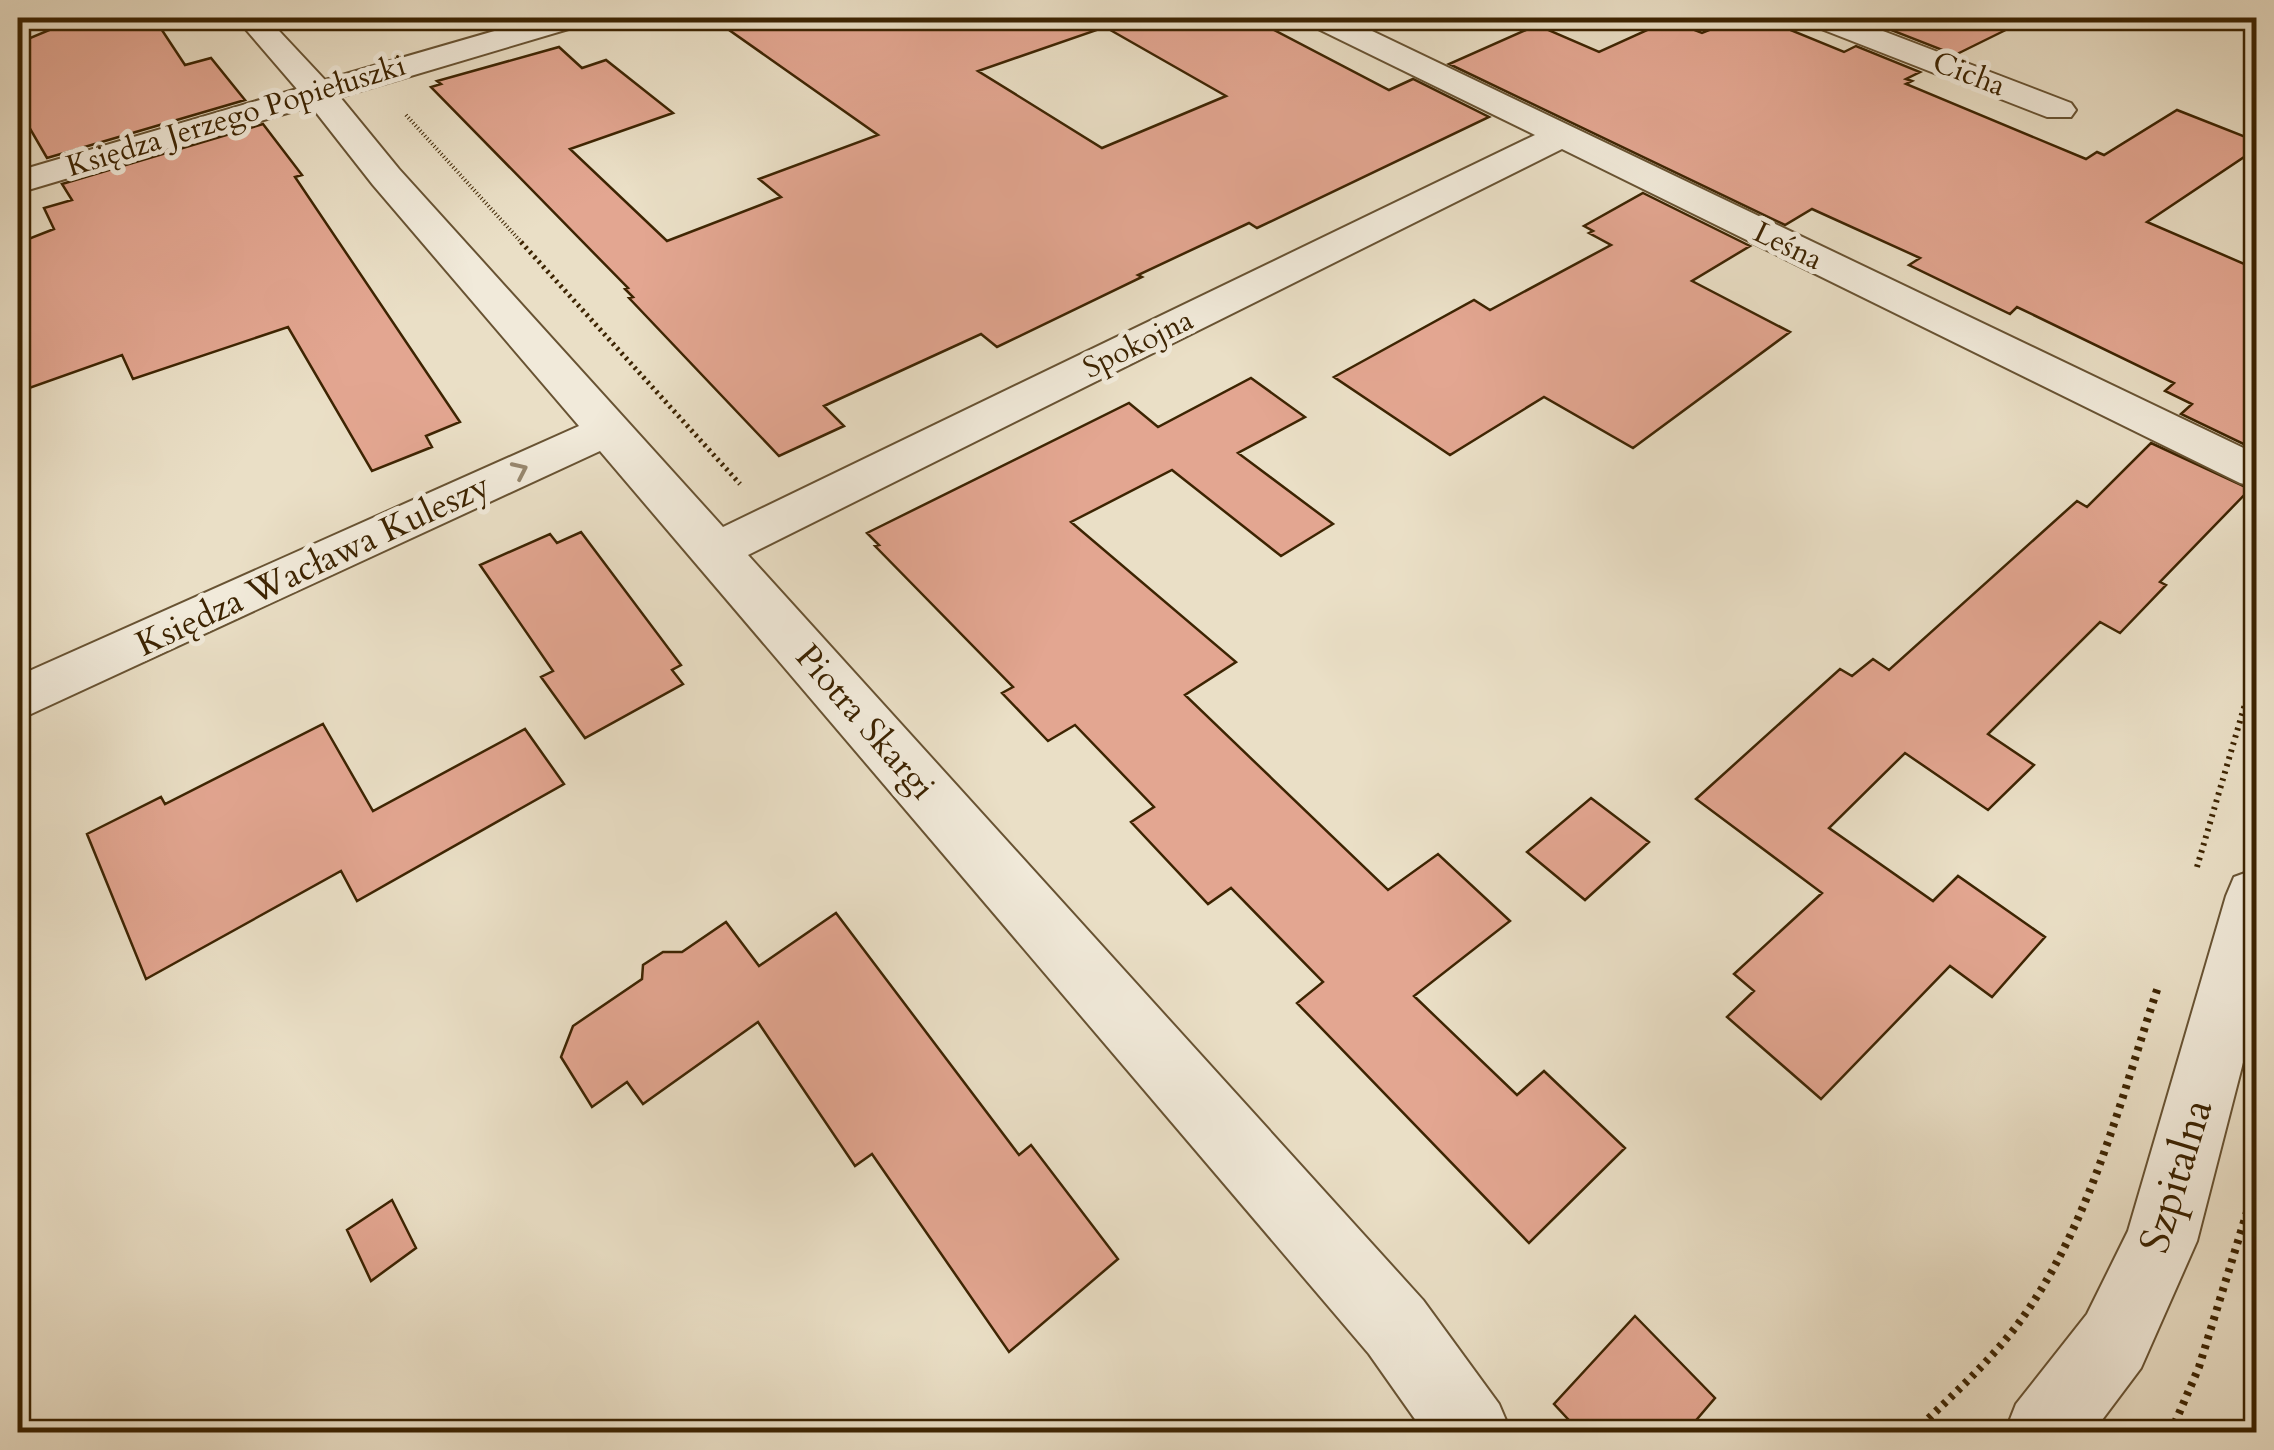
<svg xmlns="http://www.w3.org/2000/svg" width="2274" height="1450" font-family="Cardo,serif">
  <style>
    .building { fill: #e3a691; stroke: #3d2402; stroke-width: 2.5; fill-rule: evenodd }
    .lines { fill: none; stroke-linecap: round; stroke-linejoin: round }
    .minor-casing { stroke: #685333; stroke-width: 4 }
    .path-far3 { stroke: #3d2402; stroke-width: 4; stroke-dasharray: 1 2.5; stroke-linecap: butt }
    .path-far2 { stroke: #3d2402; stroke-width: 5; stroke-dasharray: 2.5 4; stroke-linecap: butt }
    .path-far1 { stroke: #3d2402; stroke-width: 6; stroke-dasharray: 2.5 5; stroke-linecap: butt }
    .path { stroke: #3d2402; stroke-width: 8; stroke-dasharray: 4 6; stroke-linecap: butt }
    .minor { fill: #f1eada; fill-rule: evenodd }
    .oneway { stroke: #97876e }
    .labels { text-anchor: middle; dominant-baseline: central; stroke-width: 10; stroke-linejoin: round; paint-order: stroke }
    .far-street-label { font-size: 30px; fill: #3d2402; stroke: #f1eada }
    .street-label { font-size: 35px; fill: #3d2402; stroke: #f1eada }
    .near-street-label { font-size: 42px; fill: #3d2402; stroke: #f1eada }
  </style>
  <rect width="100%" height="100%" fill="#eadfc6"/>
  <filter id="stains"><feTurbulence type="fractalNoise" baseFrequency=".002" numOctaves="4"/><feColorMatrix values="0 0 0 0 .2 0 0 0 0 .09 0 0 0 0 .02 0 0 0 .5 -.17"/></filter>
  <radialGradient id="worn" r=".72"><stop offset=".6" stop-color="#630" stop-opacity="0"/><stop offset="1" stop-color="#630" stop-opacity=".3"/></radialGradient>
  <path class="building" d="M 78,18 L 154,18 L 185,65 L 211,58 L 245,100 L 47,158 L 18,108 L 18,43 Z
    M 712,18 L 1251,18 L 1389,90 L 1413,79 L 1489,117 L 1257,228 L 1249,223 L 1138,275 L 1142,277 L 997,347 L 981,334 L 824,406 L 844,426 L 779,456 L 629,298 L 633,297 L 625,289 L 628,288 L 431,87 L 441,84 L 437,81 L 559,47 L 582,68 L 606,60 L 673,113 L 570,149 L 667,241 L 781,197 L 759,179 L 878,135 ZM 1105,27 L 1226,96 L 1102,148 L 978,71 Z
    M 1739,18 L 1761,18 L 1844,52 L 1856,46 L 1920,72 L 1906,79 L 1912,81 L 1906,84 L 2086,159 L 2097,152 L 2104,155 L 2177,110 L 2256,141 L 2256,149 L 2147,222 L 2256,269 L 2256,450 L 2181,414 L 2192,404 L 2165,391 L 2174,383 L 2017,307 L 2010,314 L 1909,265 L 1920,258 L 1812,209 L 1785,225 L 1449,64 L 1537,25 L 1599,52 L 1669,20 L 1702,33 Z
    M 1918,18 L 2030,18 L 1955,55 L 1891,30 Z
    M 263,124 L 302,175 L 295,177 L 460,422 L 426,436 L 432,447 L 372,471 L 288,327 L 133,379 L 122,355 L 18,392 L 18,243 L 54,229 L 44,208 L 72,200 L 62,184 Z
    M 1643,193 L 1750,246 L 1692,281 L 1790,332 L 1633,448 L 1544,397 L 1450,455 L 1334,377 L 1474,300 L 1490,310 L 1611,245 L 1589,233 L 1593,231 L 1584,226 Z
    M 1251,378 L 1305,417 L 1238,453 L 1333,524 L 1281,556 L 1172,470 L 1071,522 L 1236,662 L 1185,695 L 1388,890 L 1438,854 L 1510,921 L 1414,996 L 1517,1095 L 1544,1071 L 1625,1148 L 1529,1243 L 1297,1003 L 1323,982 L 1231,888 L 1208,904 L 1131,822 L 1154,807 L 1075,725 L 1048,741 L 1002,693 L 1013,687 L 875,546 L 879,545 L 867,533 L 1129,403 L 1158,427 Z
    M 2151,443 L 2250,489 L 2160,582 L 2166,585 L 2120,633 L 2100,622 L 1988,734 L 2034,765 L 1988,810 L 1905,753 L 1829,828 L 1933,901 L 1958,876 L 2045,937 L 1992,997 L 1950,966 L 1821,1099 L 1727,1017 L 1754,991 L 1734,974 L 1822,893 L 1696,799 L 1840,669 L 1852,676 L 1873,659 L 1889,670 L 2077,501 L 2087,507 Z
    M 581,532 L 681,665 L 672,670 L 683,684 L 585,738 L 541,677 L 553,671 L 480,565 L 550,534 L 557,543 Z
    M 323,724 L 373,811 L 525,729 L 564,784 L 357,901 L 341,871 L 146,979 L 87,834 L 161,797 L 165,804 Z
    M 1591,798 L 1649,842 L 1585,900 L 1527,852 Z
    M 836,913 L 1019,1155 L 1031,1145 L 1118,1259 L 1009,1352 L 872,1154 L 855,1166 L 758,1022 L 643,1104 L 627,1082 L 592,1107 L 561,1057 L 573,1026 L 642,979 L 643,965 L 663,952 L 682,952 L 726,922 L 759,966 Z
    M 392,1200 L 416,1248 L 371,1281 L 347,1230 Z
    M 1635,1316 L 1715,1398 L 1686,1432 L 1580,1432 L 1554,1404 Z"/>
  <g class="lines">
    <g class="minor-casing">
      <path id="minor" d="M 236,18 L 267,18 L 325,80 L 539,18 L 586,18 L 582,25 L 340,97 L 399,169 L 723,527 L 1535,135 L 1310,25 L 1306,18 L 1345,18 L 2256,454 L 2256,487 L 2240,483 L 1562,149 L 748,555 L 1423,1300 L 1499,1404 L 1511,1432 L 1424,1432 L 1369,1354 L 600,451 L 18,720 L 18,676 L 579,426 L 373,185 L 311,106 L 18,193 L 18,171 L 297,89 Z
        M 1807,18 L 1849,18 L 2071,103 L 2076,110 L 2071,117 L 2047,117 L 1811,25 Z
        M 2256,869 L 2256,1012 L 2197,1241 L 2141,1368 L 2093,1432 L 2005,1432 L 2016,1404 L 2087,1314 L 2128,1231 L 2226,896 L 2234,877 Z"/>
    </g>
    <path class="path-far3" d="M 406,115 L 523,244"/>
    <path class="path-far2" d="M 521,242 L 740,484"/>
    <path class="path-far1" d="M 2197,867 L 2256,667"/>
    <path class="path" d="M 1914,1432 C 1949,1399 1985,1366 2015,1328 C 2090,1229 2120,1100 2159,984
      M 2171,1432 L 2199,1367 L 2256,1183"/>
    <use href="#minor" class="minor"/>
  </g>
  <defs><path id="oneway-chevron" d="M-2-3.5L2.5 0L-2 3.5" fill="none" stroke-width="1.6" stroke-linecap="round" stroke-linejoin="round" transform="scale(2.5)"/></defs>
  <use class="oneway" href="#oneway-chevron" transform="translate(520 470) rotate(-25)"/>
  <g class="labels">
    <g class="far-street-label">
      <text transform="translate(1969 74) rotate(21)">Cicha</text>
      <text transform="translate(236 116) rotate(-17)">Księdza Jerzego Popiełuszki</text>
      <text transform="translate(1788 246) rotate(26)">Leśna</text>
      <text transform="translate(1138 344) rotate(-26)">Spokojna</text>
    </g>
    <g class="street-label">
      <text transform="translate(313 565) rotate(-25)">Księdza Wacława Kuleszy</text>
      <text transform="translate(865 722) rotate(49)">Piotra Skargi</text>
    </g>
    <g class="near-street-label">
      <text transform="translate(2176 1176) rotate(-73)">Szpitalna</text>
    </g>
  </g>
  <rect width="2274" height="1450" fill="none" stroke="#eadfc6" stroke-width="60"/>
  <rect x="20" y="20" width="2234" height="1410" fill="none" stroke="#3d2402" stroke-width="5"/>
  <rect x="30" y="30" width="2214" height="1390" fill="none" stroke="#3d2402" stroke-width="2.5"/>
  <rect width="100%" height="100%" filter="url(#stains)"/>
  <rect width="100%" height="100%" fill="url(#worn)"/>
</svg>
